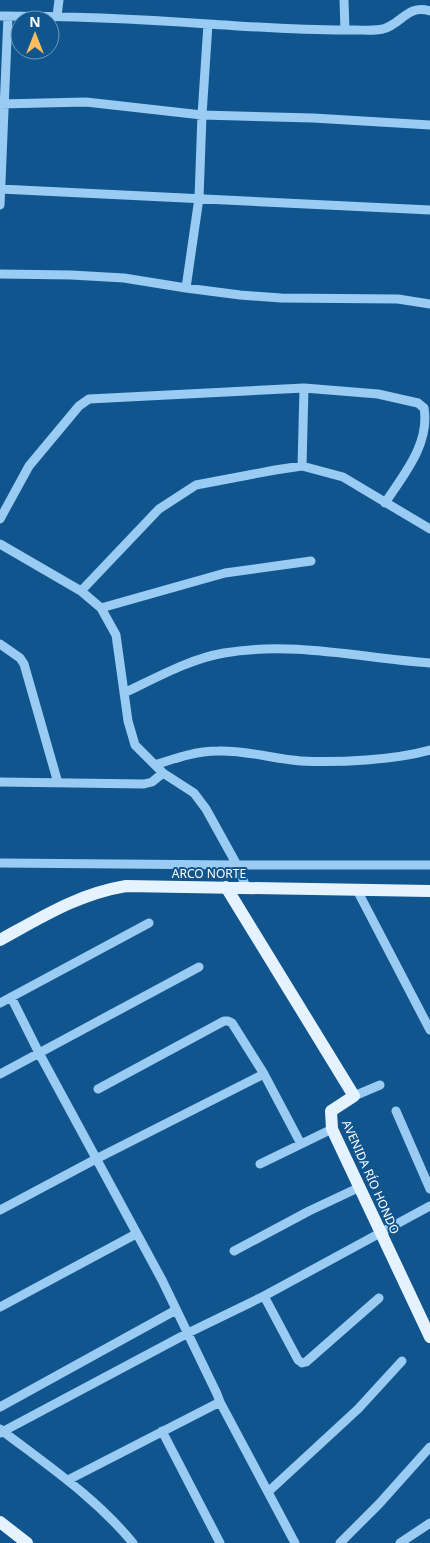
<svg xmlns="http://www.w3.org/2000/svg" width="430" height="1543" font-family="'Noto Sans',sans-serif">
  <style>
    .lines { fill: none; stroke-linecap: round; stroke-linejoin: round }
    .minor { stroke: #9acbf2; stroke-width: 9 }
    .major { stroke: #e5f2ff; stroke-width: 12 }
    .labels { text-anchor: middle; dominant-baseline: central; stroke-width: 4; stroke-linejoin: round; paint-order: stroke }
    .street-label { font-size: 12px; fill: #fff; stroke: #11558e }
  </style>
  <rect width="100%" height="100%" fill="#11558e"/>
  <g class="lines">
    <path class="minor" d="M 344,0 L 345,30
      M 0,16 C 70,16 139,19 208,24 C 258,27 307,31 356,30 C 365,30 374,31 383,29 C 402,24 407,4 430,11
      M 57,16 L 59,0
      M 0,104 L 86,102 L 202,115 L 313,118 L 430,125
      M 0,189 L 430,210
      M 0,205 L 8,16
      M 0,274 L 71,275 L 124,278 L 186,288 L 240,295 L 281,298 L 398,299 L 430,304
      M 186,288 L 199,198 L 202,115 L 208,24
      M 302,466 L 304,388
      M 0,519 L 29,466 L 79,406 L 89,399 L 304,388 L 378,394 L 418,403 L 424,408 C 430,444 404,474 385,503
      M 0,544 L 81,591 L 101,608 L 116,635 L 128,721 L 135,745 L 163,773 L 194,793 L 206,809 L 237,865 L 246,887
      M 81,591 L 159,509 L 196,485 L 275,470 L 302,466 L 343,477 L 430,529
      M 101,608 L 225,573 L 311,561
      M 0,644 L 20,658 L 24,664 L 58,783
      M 124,693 C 156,678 189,659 224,653 C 293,641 361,658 430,663
      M 155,765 C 176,758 196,751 218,751 C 246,750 274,759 301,761 C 339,763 394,760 430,750
      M 0,782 L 144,784 L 152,782 L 163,773
      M 0,863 L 237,865 L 430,865
      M 357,890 L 430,1030
      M 11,997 L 39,1053 L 162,1280 L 217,1394 L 220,1402 L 295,1543
      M 0,1003 L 149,923
      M 0,1074 L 199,967
      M 98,1089 L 224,1021 L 228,1021 L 232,1023 L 264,1074 L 301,1144
      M 354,1096 L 380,1085
      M 396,1111 L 430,1189
      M 260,1164 L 332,1129
      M 0,1210 L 96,1159 L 264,1074
      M 234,1251 L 309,1211 L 360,1187
      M 264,1296 L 298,1360 L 302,1363 L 306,1362 L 379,1298
      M 0,1307 L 136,1234
      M 0,1407 L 176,1310
      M 0,1429 C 47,1465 95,1497 133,1543
      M 162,1431 L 220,1543
      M 0,1433 L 188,1333 L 264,1296 L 430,1206
      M 68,1480 L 220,1402
      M 268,1492 L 358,1409 L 402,1361
      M 340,1543 L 379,1504 L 430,1447
      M 400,1543 L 430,1523"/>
    <path class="major" d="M 226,887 L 354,1096 L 331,1111 L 332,1129 L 430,1337
      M 0,940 C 42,917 78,894 126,886 L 430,891
      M 0,1522 L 27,1543"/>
  </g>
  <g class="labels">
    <g class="street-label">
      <text x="209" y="873">ARCO NORTE</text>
      <text transform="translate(371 1177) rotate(66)">AVENIDA RÍO HONDO</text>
    </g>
  </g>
  <g transform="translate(35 35)"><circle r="24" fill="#11558e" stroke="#7099bb"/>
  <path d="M0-4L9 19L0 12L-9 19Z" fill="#ffbe5b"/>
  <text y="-8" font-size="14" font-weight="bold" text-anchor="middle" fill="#ffffff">N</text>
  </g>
</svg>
